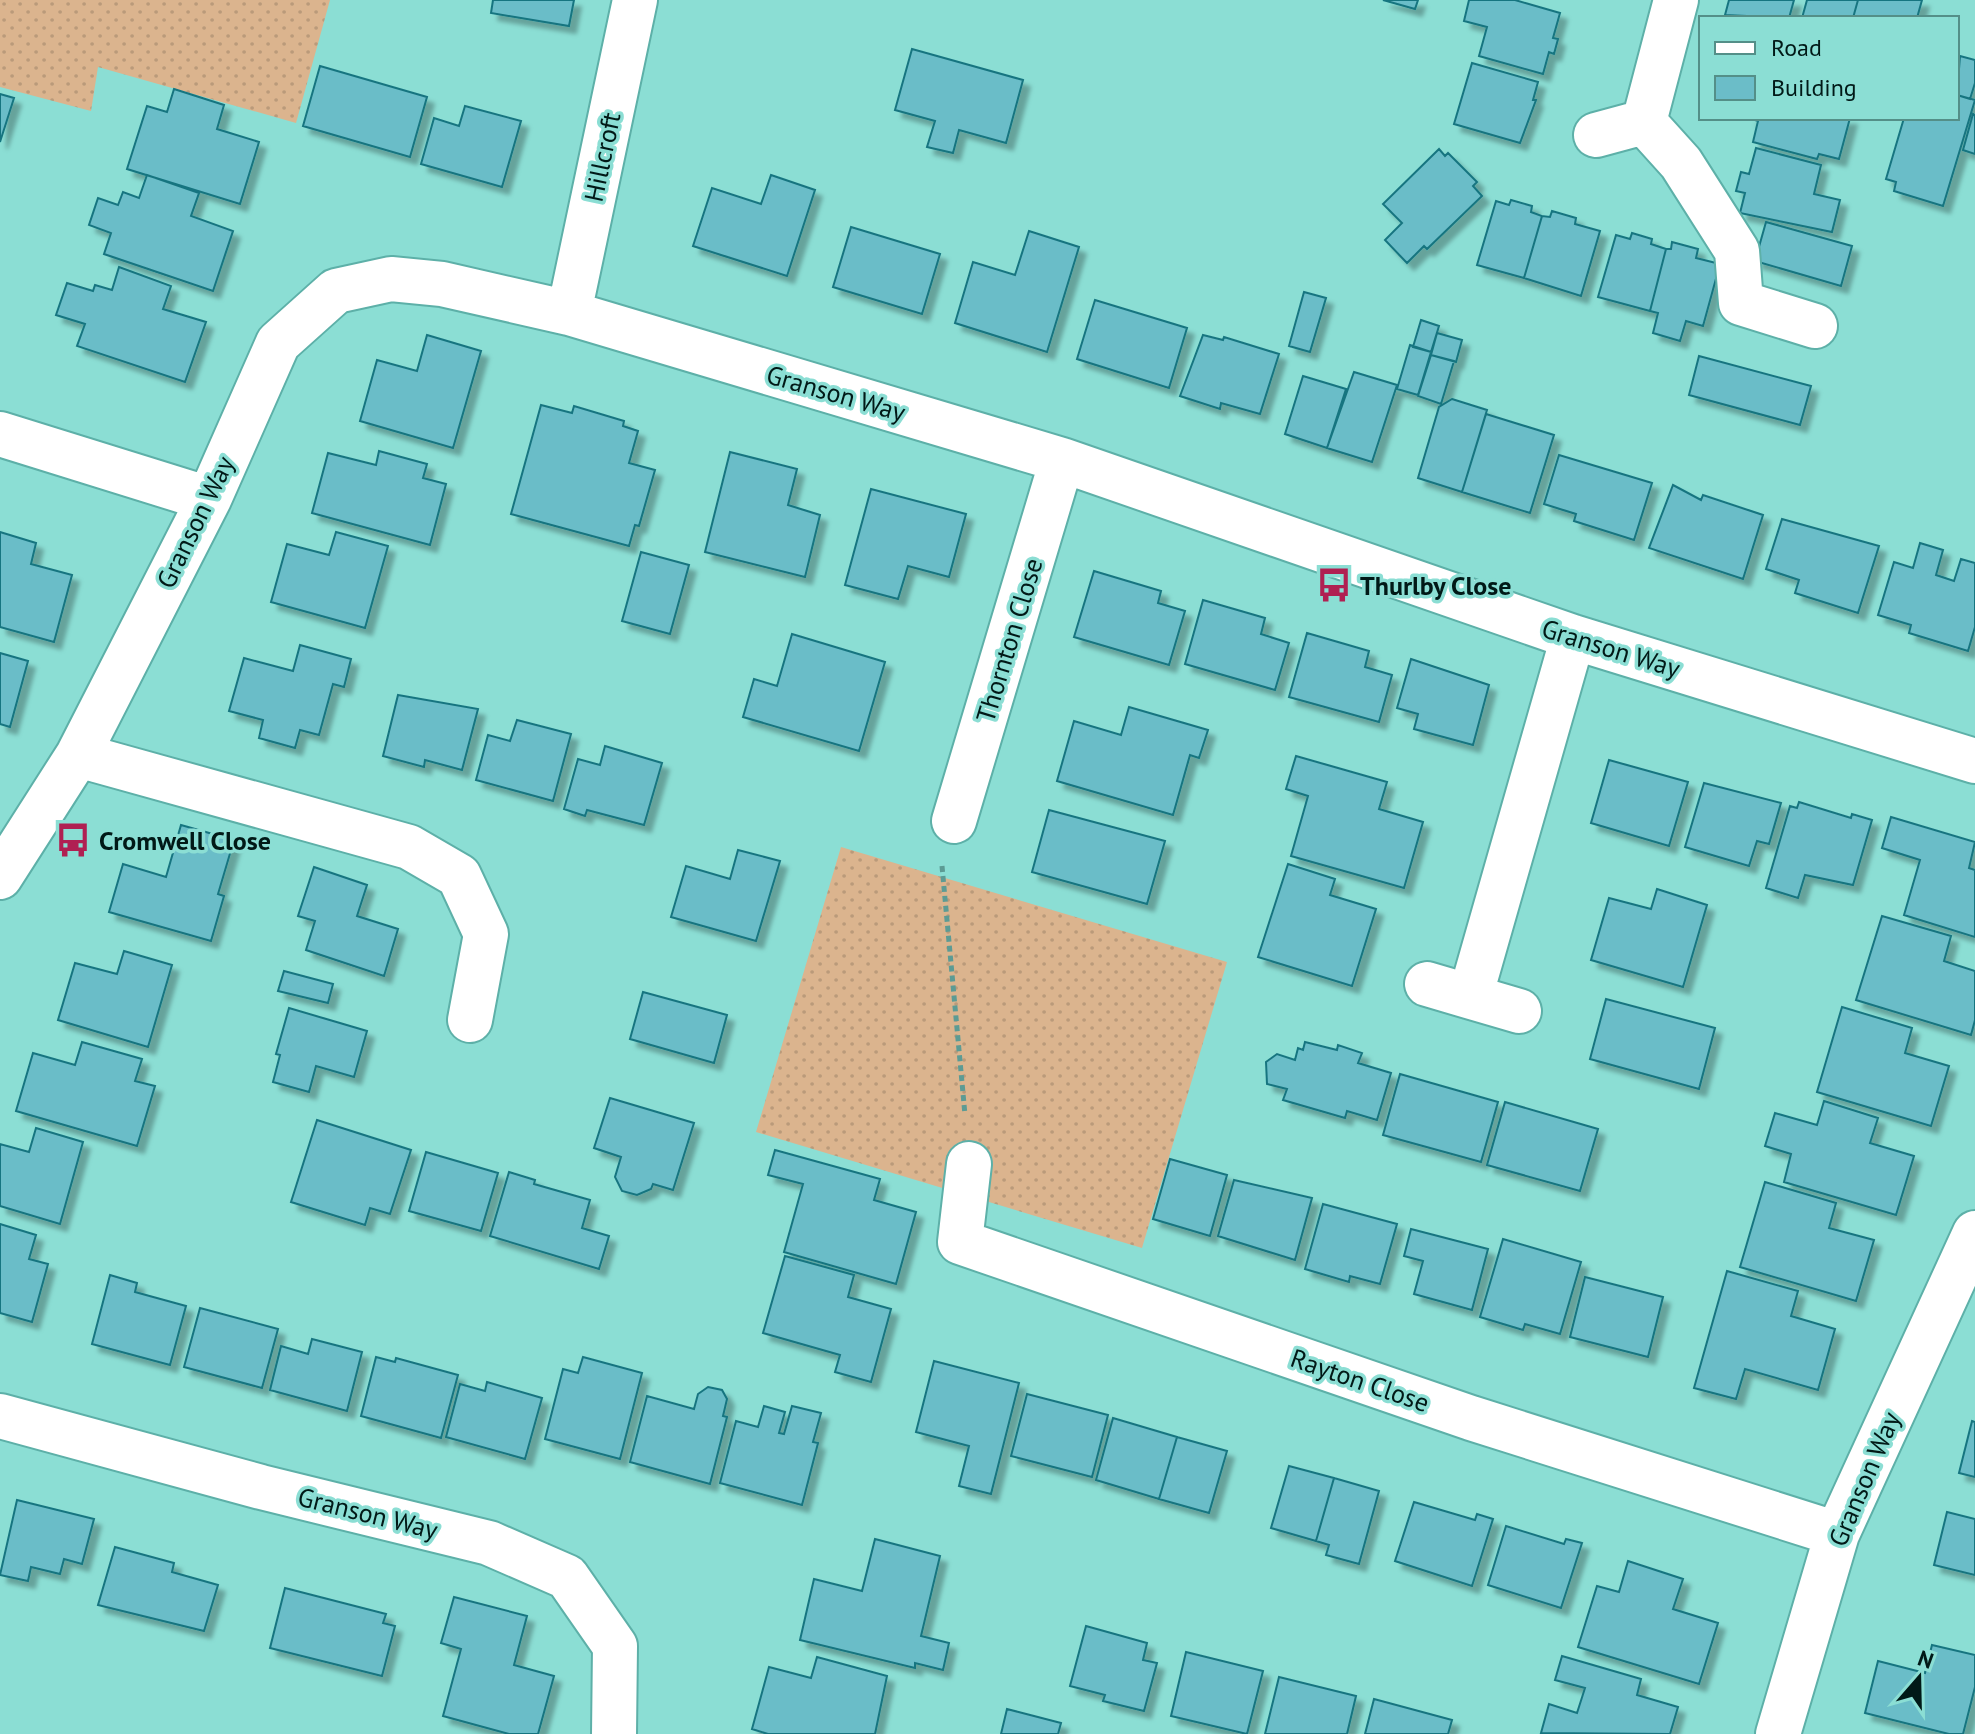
<svg xmlns="http://www.w3.org/2000/svg" width="1975" height="1734" font-family="'PT Sans',sans-serif">
  <style>
    .grass { fill: url(#grass-dots) }
    .building { fill: #6bbdc8; stroke: #187580; stroke-width: 2; filter: url(#shadow) }
    .lines { fill: none; stroke-linecap: round; stroke-linejoin: round }
    .minor-casing { stroke: #5db0a8; stroke-width: 48 }
    .path { stroke: #5c9b94; stroke-width: 5; stroke-dasharray: 6 4; stroke-linecap: butt }
    .minor { stroke: #fff; stroke-width: 44 }
    .labels { text-anchor: middle; dominant-baseline: central; stroke-width: 7; stroke-linejoin: round; paint-order: stroke }
    .street-label { font-size: 26px; fill: #011917; stroke: #8bded4 }
    .poi-label { font-size: 26px; font-weight: bold; fill: #011917; stroke: #8bded4; text-anchor: start }
  </style>
  <defs>
    <pattern id="grass-dots" width="8" height="8" patternUnits="userSpaceOnUse" patternTransform="scale(2)"><rect width="8" height="8" fill="#dbb48e"/><path d="M2 2h.1M6 6h.1" fill="none" stroke="#ba9a7a" stroke-width="1.8" stroke-linecap="round"/></pattern>
    <filter id="shadow"><feDropShadow dx="7" dy="7" stdDeviation="2" flood-color="#0004"/></filter>
  </defs>
  <rect width="100%" height="100%" fill="#8bded4"/>
  <path class="grass" d="M 0,0 L 330,0 L 296,123 L 98,67 L 91,111 L 0,87 Z
    M 841,847 L 1227,962 L 1142,1248 L 756,1132 Z"/>
  <path class="building" d="M 493,0 L 574,0 L 569,26 L 491,13 Z
    M 1383,0 L 1418,0 L 1415,9 Z
    M 1469,0 L 1515,0 L 1560,13 L 1553,38 L 1558,39 L 1554,54 L 1549,52 L 1543,74 L 1479,56 L 1487,27 L 1464,21 Z
    M 1729,0 L 1794,0 L 1789,18 L 1725,15 Z
    M 1807,0 L 1858,0 L 1853,18 L 1802,18 Z
    M 1858,0 L 1922,0 L 1917,18 L 1853,18 Z
    M 912,49 L 1023,80 L 1006,143 L 959,130 L 953,153 L 927,147 L 935,121 L 895,110 Z
    M 1960,56 L 1975,60 L 1975,83 L 1970,99 L 1957,95 Z
    M 1472,63 L 1538,82 L 1533,100 L 1536,100 L 1520,143 L 1454,124 Z
    M 320,66 L 427,97 L 410,157 L 303,126 Z
    M 174,89 L 224,105 L 217,129 L 259,142 L 240,204 L 127,169 L 147,106 L 167,112 Z
    M 0,94 L 14,98 L 0,142 Z
    M 1957,95 L 1975,100 L 1943,206 L 1894,191 L 1896,182 L 1886,179 L 1904,118 L 1957,118 Z
    M 465,106 L 521,121 L 502,187 L 421,164 L 434,118 L 459,126 Z
    M 1973,114 L 1975,115 L 1975,154 L 1963,150 Z
    M 1749,118 L 1850,118 L 1839,159 L 1819,154 L 1817,159 L 1753,142 L 1758,121 Z
    M 1756,148 L 1821,165 L 1814,194 L 1840,200 L 1832,232 L 1740,213 L 1745,193 L 1736,191 L 1741,172 L 1749,174 Z
    M 1439,149 L 1445,156 L 1448,153 L 1477,182 L 1473,186 L 1482,196 L 1427,249 L 1424,246 L 1407,263 L 1385,240 L 1402,223 L 1383,204 Z
    M 147,175 L 199,193 L 191,216 L 233,231 L 213,291 L 104,254 L 111,233 L 89,225 L 98,198 L 118,205 L 123,192 L 139,198 Z
    M 771,175 L 815,190 L 787,276 L 693,246 L 712,188 L 761,204 Z
    M 1511,200 L 1532,206 L 1531,212 L 1542,216 L 1524,278 L 1477,265 L 1496,201 L 1509,205 Z
    M 1552,211 L 1576,218 L 1575,224 L 1600,231 L 1581,296 L 1524,278 L 1542,216 L 1550,217 Z
    M 1766,222 L 1852,246 L 1841,286 L 1755,261 Z
    M 851,227 L 940,254 L 922,314 L 833,287 Z
    M 1029,231 L 1079,247 L 1047,352 L 955,323 L 973,262 L 1015,275 Z
    M 1632,233 L 1652,239 L 1651,244 L 1666,249 L 1650,311 L 1598,297 L 1616,235 L 1630,239 Z
    M 1672,242 L 1698,249 L 1696,258 L 1720,264 L 1703,326 L 1686,321 L 1680,341 L 1653,333 L 1658,313 L 1650,311 L 1666,249 L 1671,249 Z
    M 119,267 L 171,286 L 163,309 L 206,322 L 185,382 L 77,346 L 85,324 L 56,315 L 67,283 L 93,291 L 95,285 L 112,290 Z
    M 1304,292 L 1326,298 L 1310,352 L 1289,346 Z
    M 1095,300 L 1187,328 L 1169,388 L 1077,359 Z
    M 1421,320 L 1439,326 L 1431,352 L 1413,347 Z
    M 1437,333 L 1462,340 L 1456,362 L 1431,355 Z
    M 427,335 L 481,351 L 453,448 L 360,421 L 377,360 L 417,371 Z
    M 1203,335 L 1223,340 L 1224,337 L 1279,354 L 1260,414 L 1221,403 L 1220,409 L 1180,396 Z
    M 1410,345 L 1431,352 L 1418,395 L 1397,389 Z
    M 1431,355 L 1454,361 L 1441,404 L 1418,396 Z
    M 1699,356 L 1811,386 L 1800,425 L 1689,395 Z
    M 1354,372 L 1397,385 L 1372,462 L 1327,448 Z
    M 1303,376 L 1346,389 L 1327,448 L 1285,434 Z
    M 1452,399 L 1487,410 L 1462,492 L 1418,478 L 1439,407 Z
    M 541,405 L 572,413 L 574,406 L 624,421 L 623,426 L 638,431 L 629,463 L 655,470 L 639,526 L 635,525 L 629,546 L 511,514 Z
    M 1486,414 L 1554,435 L 1530,513 L 1462,492 Z
    M 379,451 L 427,464 L 423,478 L 446,484 L 430,545 L 312,513 L 328,453 L 376,465 Z
    M 730,452 L 797,469 L 788,505 L 820,515 L 805,577 L 705,552 Z
    M 1559,455 L 1652,483 L 1634,540 L 1574,521 L 1576,514 L 1544,504 Z
    M 1673,485 L 1701,500 L 1703,495 L 1763,515 L 1743,579 L 1649,548 Z
    M 871,489 L 966,514 L 949,577 L 908,566 L 898,599 L 845,585 Z
    M 1782,519 L 1879,546 L 1858,613 L 1795,593 L 1799,580 L 1766,569 Z
    M 0,532 L 36,543 L 31,564 L 72,575 L 54,642 L 0,627 Z
    M 336,532 L 388,546 L 365,628 L 271,602 L 287,544 L 329,555 Z
    M 1920,543 L 1943,550 L 1936,575 L 1954,581 L 1961,559 L 1975,563 L 1975,627 L 1968,651 L 1909,633 L 1911,625 L 1878,615 L 1894,562 L 1913,568 Z
    M 641,552 L 689,565 L 670,634 L 622,621 Z
    M 1094,571 L 1161,591 L 1158,603 L 1185,611 L 1169,665 L 1074,637 Z
    M 1203,600 L 1265,618 L 1261,634 L 1289,643 L 1275,690 L 1185,664 Z
    M 1307,633 L 1369,651 L 1365,667 L 1392,675 L 1379,722 L 1289,697 Z
    M 792,634 L 885,662 L 859,751 L 743,717 L 754,679 L 777,686 Z
    M 300,645 L 351,659 L 344,687 L 333,684 L 319,735 L 300,730 L 295,748 L 259,738 L 263,720 L 229,711 L 244,658 L 293,671 Z
    M 0,653 L 28,661 L 10,727 L 0,724 Z
    M 1411,659 L 1489,685 L 1473,745 L 1414,729 L 1418,714 L 1397,708 Z
    M 398,695 L 478,709 L 462,770 L 425,760 L 424,767 L 383,756 Z
    M 1129,707 L 1208,730 L 1199,758 L 1190,755 L 1173,815 L 1057,781 L 1074,721 L 1121,735 Z
    M 517,720 L 571,734 L 553,801 L 476,780 L 488,735 L 510,741 Z
    M 605,746 L 662,763 L 644,825 L 587,810 L 585,816 L 564,809 L 578,759 L 600,765 Z
    M 1296,756 L 1387,782 L 1379,809 L 1423,822 L 1404,888 L 1291,856 L 1308,796 L 1286,789 Z
    M 1609,760 L 1688,782 L 1669,846 L 1591,823 Z
    M 1704,783 L 1781,803 L 1769,844 L 1757,841 L 1749,866 L 1685,847 Z
    M 1799,802 L 1851,818 L 1852,814 L 1872,820 L 1853,885 L 1805,875 L 1798,898 L 1766,888 L 1790,806 L 1797,808 Z
    M 1049,810 L 1165,841 L 1147,904 L 1032,872 Z
    M 1891,817 L 1975,842 L 1969,868 L 1975,870 L 1975,937 L 1904,915 L 1920,860 L 1882,848 Z
    M 181,825 L 234,840 L 218,894 L 224,896 L 211,941 L 109,912 L 123,864 L 166,877 Z
    M 738,850 L 780,861 L 756,941 L 671,917 L 686,866 L 730,879 Z
    M 1288,864 L 1335,879 L 1330,895 L 1376,909 L 1352,986 L 1258,957 Z
    M 314,867 L 367,885 L 357,916 L 398,929 L 384,976 L 306,950 L 315,921 L 298,916 Z
    M 1657,889 L 1707,905 L 1683,987 L 1591,960 L 1609,898 L 1651,909 Z
    M 1882,916 L 1951,936 L 1944,961 L 1975,971 L 1975,1020 L 1971,1035 L 1856,1000 Z
    M 124,951 L 172,965 L 148,1047 L 58,1020 L 75,963 L 117,974 Z
    M 284,971 L 333,984 L 328,1003 L 278,991 Z
    M 643,992 L 727,1015 L 714,1063 L 630,1039 Z
    M 1606,999 L 1715,1028 L 1699,1089 L 1590,1059 Z
    M 1842,1007 L 1912,1028 L 1905,1053 L 1949,1066 L 1931,1126 L 1817,1092 Z
    M 289,1008 L 367,1031 L 354,1077 L 316,1066 L 309,1092 L 273,1082 L 280,1055 L 276,1054 Z
    M 82,1042 L 142,1059 L 135,1081 L 155,1086 L 137,1146 L 16,1111 L 33,1053 L 75,1065 Z
    M 1305,1042 L 1337,1050 L 1338,1045 L 1362,1053 L 1358,1063 L 1391,1073 L 1377,1120 L 1347,1111 L 1345,1118 L 1283,1100 L 1287,1089 L 1267,1084 L 1266,1062 L 1277,1054 L 1295,1060 L 1298,1048 L 1303,1050 Z
    M 1400,1074 L 1498,1102 L 1481,1162 L 1383,1135 Z
    M 610,1098 L 694,1123 L 673,1190 L 653,1184 L 651,1189 L 637,1195 L 622,1191 L 615,1177 L 621,1157 L 594,1148 Z
    M 1824,1101 L 1878,1118 L 1870,1143 L 1914,1156 L 1896,1215 L 1784,1182 L 1791,1154 L 1765,1146 L 1775,1113 L 1817,1125 Z
    M 1505,1102 L 1598,1129 L 1580,1191 L 1487,1165 Z
    M 317,1120 L 411,1150 L 390,1214 L 370,1208 L 365,1225 L 291,1202 Z
    M 36,1128 L 83,1142 L 60,1224 L 0,1206 L 0,1144 L 29,1152 Z
    M 775,1150 L 880,1179 L 874,1200 L 916,1212 L 896,1284 L 784,1252 L 803,1184 L 768,1175 Z
    M 426,1152 L 498,1173 L 481,1231 L 409,1211 Z
    M 1170,1159 L 1227,1175 L 1210,1236 L 1153,1219 Z
    M 509,1172 L 535,1180 L 534,1184 L 590,1200 L 582,1228 L 609,1236 L 599,1269 L 490,1236 Z
    M 1234,1180 L 1312,1198 L 1295,1260 L 1218,1236 Z
    M 1765,1182 L 1836,1203 L 1829,1228 L 1874,1240 L 1856,1301 L 1740,1267 Z
    M 1323,1204 L 1397,1224 L 1380,1284 L 1350,1276 L 1349,1282 L 1305,1269 Z
    M 0,1224 L 36,1235 L 29,1259 L 48,1264 L 32,1322 L 0,1313 Z
    M 1411,1229 L 1488,1249 L 1472,1310 L 1414,1294 L 1423,1261 L 1404,1256 Z
    M 1503,1239 L 1581,1262 L 1560,1334 L 1525,1324 L 1523,1330 L 1480,1317 Z
    M 785,1256 L 854,1275 L 848,1297 L 891,1309 L 871,1382 L 835,1372 L 840,1355 L 763,1333 Z
    M 1727,1271 L 1798,1291 L 1791,1316 L 1835,1329 L 1818,1390 L 1745,1369 L 1736,1399 L 1694,1388 Z
    M 110,1275 L 137,1283 L 135,1292 L 186,1306 L 170,1365 L 92,1344 Z
    M 1585,1277 L 1663,1297 L 1648,1357 L 1570,1337 Z
    M 200,1308 L 278,1329 L 262,1388 L 184,1367 Z
    M 312,1339 L 362,1352 L 347,1411 L 270,1390 L 281,1346 L 308,1354 Z
    M 376,1357 L 395,1362 L 396,1358 L 458,1375 L 441,1438 L 361,1416 Z
    M 583,1357 L 642,1373 L 620,1459 L 545,1439 L 563,1369 L 578,1373 Z
    M 934,1361 L 1019,1383 L 991,1494 L 959,1486 L 969,1446 L 916,1432 Z
    M 487,1382 L 542,1398 L 525,1459 L 446,1437 L 460,1384 L 485,1391 Z
    M 708,1387 L 722,1390 L 727,1399 L 723,1416 L 727,1417 L 710,1484 L 630,1462 L 647,1396 L 694,1409 L 698,1394 Z
    M 1027,1394 L 1108,1415 L 1092,1477 L 1011,1456 Z
    M 764,1406 L 785,1412 L 779,1433 L 784,1434 L 792,1406 L 821,1413 L 813,1442 L 818,1443 L 802,1505 L 720,1483 L 736,1421 L 758,1427 Z
    M 1113,1418 L 1177,1437 L 1159,1499 L 1096,1480 Z
    M 1972,1421 L 1975,1422 L 1975,1477 L 1959,1473 Z
    M 1177,1437 L 1227,1451 L 1209,1513 L 1159,1499 Z
    M 1289,1466 L 1334,1478 L 1316,1541 L 1271,1528 Z
    M 1334,1478 L 1379,1491 L 1359,1564 L 1326,1555 L 1329,1545 L 1316,1541 Z
    M 17,1500 L 94,1519 L 82,1564 L 64,1559 L 60,1574 L 31,1567 L 28,1581 L 0,1575 Z
    M 1414,1502 L 1475,1520 L 1477,1514 L 1493,1519 L 1472,1586 L 1395,1561 Z
    M 1947,1512 L 1975,1519 L 1975,1575 L 1934,1565 Z
    M 1506,1526 L 1564,1544 L 1566,1539 L 1582,1543 L 1561,1608 L 1488,1585 Z
    M 875,1539 L 940,1556 L 921,1636 L 949,1643 L 943,1670 L 915,1663 L 915,1668 L 800,1640 L 814,1579 L 862,1591 Z
    M 115,1547 L 174,1563 L 172,1572 L 218,1585 L 204,1631 L 98,1605 Z
    M 1628,1561 L 1683,1579 L 1673,1609 L 1718,1623 L 1699,1684 L 1578,1647 L 1597,1586 L 1619,1592 Z
    M 285,1588 L 386,1614 L 383,1623 L 395,1626 L 382,1676 L 270,1648 Z
    M 454,1597 L 527,1616 L 514,1665 L 554,1676 L 538,1734 L 509,1734 L 443,1716 L 461,1649 L 441,1643 Z
    M 1086,1626 L 1147,1643 L 1143,1660 L 1157,1663 L 1144,1711 L 1103,1701 L 1105,1695 L 1070,1686 Z
    M 1932,1645 L 1975,1655 L 1975,1687 L 1963,1734 L 1949,1734 L 1865,1713 L 1878,1661 L 1925,1673 Z
    M 1186,1652 L 1263,1671 L 1247,1734 L 1171,1716 Z
    M 1562,1656 L 1641,1679 L 1637,1695 L 1678,1707 L 1670,1734 L 1541,1733 L 1549,1704 L 1577,1713 L 1585,1688 L 1555,1680 Z
    M 817,1657 L 887,1676 L 875,1734 L 768,1734 L 752,1729 L 769,1667 L 811,1678 Z
    M 1279,1677 L 1356,1696 L 1347,1734 L 1265,1734 Z
    M 1374,1699 L 1452,1720 L 1448,1734 L 1365,1734 Z
    M 1007,1709 L 1061,1723 L 1058,1734 L 1001,1734 Z"/>
  <g class="lines">
    <g class="minor-casing">
      <path id="minor" d="M 1644,122 L 1676,0
        M 1596,135 L 1644,122 L 1681,163 L 1737,251 L 1741,303 L 1815,326
        M 569,313 L 635,0
        M 0,434 L 209,499
        M 78,755 L 409,847 L 459,876 L 486,934 L 470,1020
        M 954,821 L 1062,460
        M 0,877 L 78,755 L 209,499 L 278,343 L 336,291 L 391,279 L 442,284 L 569,313 L 1062,460 L 1573,637 L 1975,761
        M 1427,984 L 1519,1011
        M 1471,994 L 1573,637
        M 969,1164 L 960,1242 L 1471,1418 L 1837,1534
        M 0,1416 L 261,1487 L 489,1543 L 567,1577 L 615,1646 L 614,1734
        M 1778,1734 L 1837,1534 L 1975,1233"/>
    </g>
    <path class="path" d="M 942,866 L 965,1115"/>
    <use href="#minor" class="minor"/>
  </g>
  <defs>
    <g id="bus-bare" transform="scale(2.76)"><path d="M-5-6H5V4H4V6H2V4H-2V6H-4V4H-5ZM-3.5-4V0h7V-4ZM-3.5 1.2v1.5H-2V1.2ZM2 1.2v1.5H3.5V1.2Z" fill="#b02052" stroke="#8bded4" stroke-width="2.5" paint-order="stroke"/></g>
  </defs>
  <g fill-rule="evenodd">
    <use href="#bus-bare" x="1334" y="585"/>
    <use href="#bus-bare" x="73" y="840"/>
  </g>
  <g class="labels">
    <g class="street-label">
      <text transform="translate(602 157) rotate(-78)">Hillcroft</text>
      <text transform="translate(836 393) rotate(16)">Granson Way</text>
      <text transform="translate(195 522) rotate(-64)">Granson Way</text>
      <text transform="translate(1009 640) rotate(-73)">Thornton Close</text>
      <text transform="translate(1611 648) rotate(17)">Granson Way</text>
      <text transform="translate(1360 1380) rotate(19)">Rayton Close</text>
      <text transform="translate(1864 1479) rotate(-67)">Granson Way</text>
      <text transform="translate(368 1513) rotate(14)">Granson Way</text>
    </g>
    <g class="poi-label">
      <text x="1360" y="585">Thurlby Close</text>
      <text x="99" y="840">Cromwell Close</text>
    </g>
  </g>
  <rect x="1699" y="16" width="260" height="104" fill="#8bded4" stroke="#548f88" stroke-width="2"/>
  <rect x="1715" y="42" width="40" height="12" fill="#ffffff" stroke="#548f88" stroke-width="2"/>
  <text x="1771" y="56" font-size="24" fill="#011917">Road</text>
  <rect x="1715" y="76" width="40" height="24" fill="#6bbdc8" stroke="#548f88" stroke-width="2"/>
  <text x="1771" y="96" font-size="24" fill="#011917">Building</text>
  <g transform="translate(1919 1678) rotate(20)" stroke="#8bded4" stroke-width="6" paint-order="stroke">
  <path d="M0-6L14 30L0 20L-14 30Z" fill="#011917"/>
  <text y="-12" font-size="22" font-weight="bold" text-anchor="middle" fill="#011917">N</text>
  </g>
</svg>
